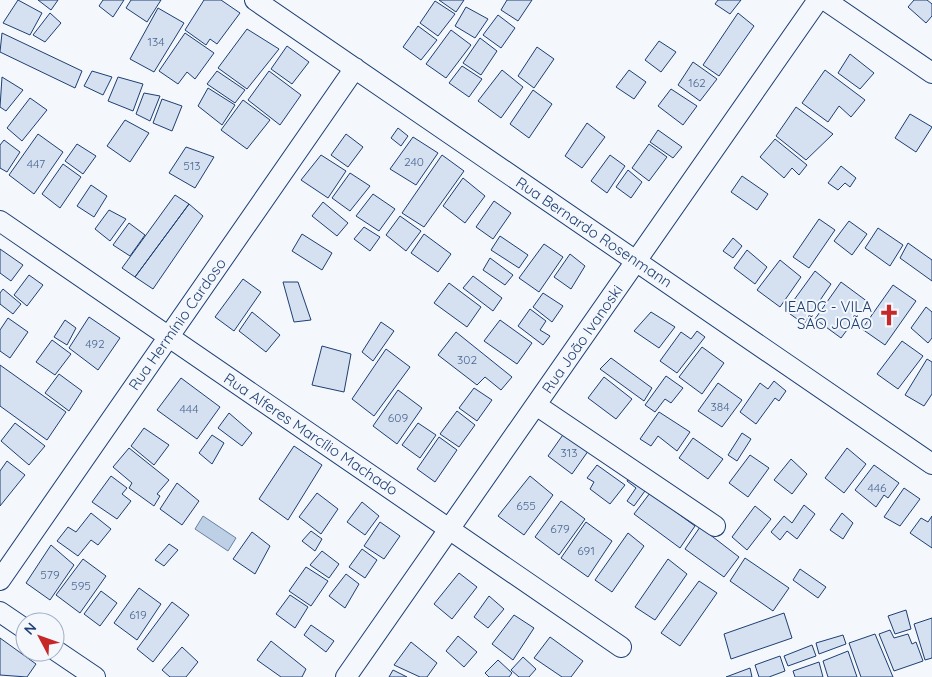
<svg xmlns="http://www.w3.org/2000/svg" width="932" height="677" font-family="Quicksand,sans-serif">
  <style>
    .water { fill: #bed0e5; stroke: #687fa3 }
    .building { fill: #d5e0f0; stroke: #1d3f73 }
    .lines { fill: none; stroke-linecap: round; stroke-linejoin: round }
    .minor-casing { stroke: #1d3f73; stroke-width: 22 }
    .minor { stroke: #f4f7fb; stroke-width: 20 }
    .labels { text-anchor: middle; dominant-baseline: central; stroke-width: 4; stroke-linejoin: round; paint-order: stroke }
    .number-label { font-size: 12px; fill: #4b6792 }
    .street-label { font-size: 15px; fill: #1d3f73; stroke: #f4f7fb }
    .poi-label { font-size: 15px; fill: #1d3f73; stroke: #f4f7fb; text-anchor: end }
  </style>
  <rect width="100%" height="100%" fill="#f4f7fb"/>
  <path class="water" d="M 203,516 L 236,538 L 228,551 L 195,529 Z"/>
  <path class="building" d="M 18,0 L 42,13 L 30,35 L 3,23 Z
    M 38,0 L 58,0 L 51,10 Z
    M 103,0 L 124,0 L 113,17 L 99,6 Z
    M 131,0 L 161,0 L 147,22 L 126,8 Z
    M 204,0 L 221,0 L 240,13 L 217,44 L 210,39 L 206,45 L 185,30 Z
    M 439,0 L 464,0 L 456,12 Z
    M 507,0 L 532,0 L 518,21 L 501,10 Z
    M 718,0 L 741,0 L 730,14 L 715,4 Z
    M 914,0 L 927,0 L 932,4 L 932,16 L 926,23 L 908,7 Z
    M 435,1 L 455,14 L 438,36 L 420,23 Z
    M 466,7 L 488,19 L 475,38 L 455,26 Z
    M 158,8 L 184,23 L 154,72 L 130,59 Z
    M 50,13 L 61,23 L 45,42 L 33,35 Z
    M 738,13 L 754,26 L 719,76 L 703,65 Z
    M 498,15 L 515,28 L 501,48 L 483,35 Z
    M 418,26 L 437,40 L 421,60 L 403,47 Z
    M 247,29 L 279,49 L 247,89 L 218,68 Z
    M 451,30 L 471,45 L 446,78 L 426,64 Z
    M 2,33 L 82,71 L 75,88 L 0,52 Z
    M 185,33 L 214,53 L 195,79 L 187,72 L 178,84 L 159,71 Z
    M 480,38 L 497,51 L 481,75 L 463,63 Z
    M 659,41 L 676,52 L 661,72 L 645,60 Z
    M 287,46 L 309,62 L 292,84 L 271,69 Z
    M 537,47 L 554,59 L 534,88 L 518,76 Z
    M 850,54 L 874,73 L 860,89 L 838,73 Z
    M 693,62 L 717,79 L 700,101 L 678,85 Z
    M 462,66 L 482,79 L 469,97 L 449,83 Z
    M 502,70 L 523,87 L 501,118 L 478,101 Z
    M 629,70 L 646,82 L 634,99 L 616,87 Z
    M 825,70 L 865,100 L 851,117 L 839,106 L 828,122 L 802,103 Z
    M 92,71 L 112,77 L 103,95 L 84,86 Z
    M 217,71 L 245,90 L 235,103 L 207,84 Z
    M 269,71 L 301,95 L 280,125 L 248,100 Z
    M 2,77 L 23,90 L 6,111 L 0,107 Z
    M 118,77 L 143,84 L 133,111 L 108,101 Z
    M 208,88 L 235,105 L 222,125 L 198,106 Z
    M 671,89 L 697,106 L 683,125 L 658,106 Z
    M 533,90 L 552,104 L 529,138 L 510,124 Z
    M 144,93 L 160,96 L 150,121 L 136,114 Z
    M 30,98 L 47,110 L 22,141 L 7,128 Z
    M 162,99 L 182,106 L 172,131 L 153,123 Z
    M 243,100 L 270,120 L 247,149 L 221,130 Z
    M 796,107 L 833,134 L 806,160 L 776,136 Z
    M 910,114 L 932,127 L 916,152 L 895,138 Z
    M 125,120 L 149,133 L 130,162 L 107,146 Z
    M 587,123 L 605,137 L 582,168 L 565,156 Z
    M 398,128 L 408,136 L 401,146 L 391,138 Z
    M 658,130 L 682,147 L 673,158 L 650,142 Z
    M 38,134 L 63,152 L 34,194 L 9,175 Z
    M 346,134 L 363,147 L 348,167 L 331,155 Z
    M 413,137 L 438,153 L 416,185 L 390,169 Z
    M 775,139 L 807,165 L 799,175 L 792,168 L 784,178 L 760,157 Z
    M 4,140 L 20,152 L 7,172 L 0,168 L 0,145 Z
    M 77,144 L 96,156 L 83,174 L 65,161 Z
    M 649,144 L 667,157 L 649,181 L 632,168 Z
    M 186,147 L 214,157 L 195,188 L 169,173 Z
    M 321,155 L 346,171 L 328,198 L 301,180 Z
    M 442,155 L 464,171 L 424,227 L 402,213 Z
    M 610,155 L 625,166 L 607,193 L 591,181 Z
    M 63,164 L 81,177 L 60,208 L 42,194 Z
    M 841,166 L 856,178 L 850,187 L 845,183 L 838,190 L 828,183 Z
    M 628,170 L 642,182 L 631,198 L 616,187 Z
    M 350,173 L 370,186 L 350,211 L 332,198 Z
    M 742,176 L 768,194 L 757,210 L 731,192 Z
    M 463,178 L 485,196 L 465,223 L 443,206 Z
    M 91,185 L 107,196 L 94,217 L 77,206 Z
    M 373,194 L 395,209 L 379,231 L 356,216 Z
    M 175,195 L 189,204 L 135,277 L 122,268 Z
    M 494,201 L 511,213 L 493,239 L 476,227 Z
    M 323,202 L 348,223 L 337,236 L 312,216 Z
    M 189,204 L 203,216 L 153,289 L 135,277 Z
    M 109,210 L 126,219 L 110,241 L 95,229 Z
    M 400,216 L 421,231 L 406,251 L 386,235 Z
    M 819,219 L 835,230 L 809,268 L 793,257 Z
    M 849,221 L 867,234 L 852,255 L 834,241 Z
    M 129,223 L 145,235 L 130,256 L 113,245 Z
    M 364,227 L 380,237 L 370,251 L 354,239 Z
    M 878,228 L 903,245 L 890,266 L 865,248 Z
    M 302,234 L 332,253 L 322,270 L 292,251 Z
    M 424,234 L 451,254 L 438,272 L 411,253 Z
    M 500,236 L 528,255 L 519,268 L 491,250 Z
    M 733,238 L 742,246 L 733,258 L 723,251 Z
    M 908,243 L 932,260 L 932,281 L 900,258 Z
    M 544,244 L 563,257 L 539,292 L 519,278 Z
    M 0,249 L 23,265 L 11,281 L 0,273 Z
    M 747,250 L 767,267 L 755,284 L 734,268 Z
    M 570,254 L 585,266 L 571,289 L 554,277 Z
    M 490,258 L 513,275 L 505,285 L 483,270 Z
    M 780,260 L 801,277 L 780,307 L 757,290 Z
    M 815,271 L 831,284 L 804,324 L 786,311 Z
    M 29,275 L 43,285 L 27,306 L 14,295 Z
    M 473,276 L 502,298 L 493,311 L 463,288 Z
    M 243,279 L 261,292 L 234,331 L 215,317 Z
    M 283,282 L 298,282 L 311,320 L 294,322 Z
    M 841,282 L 868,302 L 841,338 L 815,319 Z
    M 449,283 L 481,307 L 467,327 L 434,303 Z
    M 893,285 L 916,301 L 885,345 L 862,329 Z
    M 3,289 L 21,304 L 13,314 L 0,304 L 0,293 Z
    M 543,293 L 563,306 L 552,322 L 533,307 Z
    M 926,307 L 932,312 L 932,338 L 928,343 L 911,328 Z
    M 530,309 L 546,321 L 540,330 L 550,336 L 543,345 L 518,326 Z
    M 252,312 L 280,335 L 266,352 L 239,331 Z
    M 651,312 L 675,327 L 659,348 L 634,331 Z
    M 89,317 L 120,338 L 98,370 L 69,348 Z
    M 8,318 L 28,332 L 10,358 L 0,351 L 0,330 Z
    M 65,320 L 76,328 L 67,345 L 54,337 Z
    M 500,320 L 532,343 L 517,364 L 484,341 Z
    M 381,322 L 394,331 L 373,361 L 362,352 Z
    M 697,331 L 705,337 L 677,373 L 660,361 L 681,332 L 691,339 Z
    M 456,332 L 512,377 L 501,390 L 485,377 L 477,385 L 438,355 Z
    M 52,340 L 71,354 L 55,375 L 36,362 Z
    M 902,341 L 923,356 L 898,389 L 877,374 Z
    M 322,346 L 351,354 L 344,392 L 312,385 Z
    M 702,347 L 724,363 L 702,394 L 679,377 Z
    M 386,349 L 410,367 L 374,416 L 352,399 Z
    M 611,358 L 652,388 L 644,401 L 600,369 Z
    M 927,359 L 932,362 L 932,394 L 924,406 L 905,395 Z
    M 0,365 L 66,412 L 47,440 L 0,406 Z
    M 59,374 L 82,391 L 69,411 L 45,393 Z
    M 666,376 L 683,388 L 671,403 L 665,399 L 655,412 L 645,405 Z
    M 604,377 L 632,399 L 616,419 L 588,398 Z
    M 181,378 L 220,407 L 197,439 L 157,410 Z
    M 774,381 L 786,391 L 779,401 L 775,398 L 756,424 L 740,412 L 760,383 L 768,389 Z
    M 718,383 L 742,400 L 722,427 L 698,411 Z
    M 474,388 L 492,400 L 477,421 L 459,408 Z
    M 398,390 L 422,408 L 397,444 L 373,426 Z
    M 457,411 L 475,425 L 459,447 L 440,434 Z
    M 659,412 L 690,432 L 677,451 L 658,436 L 651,446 L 640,439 Z
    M 229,413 L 252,433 L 242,446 L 218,428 Z
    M 15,423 L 45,446 L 29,465 L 1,441 Z
    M 418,423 L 436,435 L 420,458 L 402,445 Z
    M 144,428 L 169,445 L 154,465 L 131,446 Z
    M 567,429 L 591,447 L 572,474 L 548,456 Z
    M 742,433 L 751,439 L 737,461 L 728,455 Z
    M 212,435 L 224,443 L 212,464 L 199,453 Z
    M 439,437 L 457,450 L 435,482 L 417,469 Z
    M 693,438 L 723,459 L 708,479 L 679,458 Z
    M 294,446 L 322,465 L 288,520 L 259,499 Z
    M 129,448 L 169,480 L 157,494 L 160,496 L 154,506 L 129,488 L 132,483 L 113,467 Z
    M 847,448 L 866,464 L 844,493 L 825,478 Z
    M 750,455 L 769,468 L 748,497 L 729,483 Z
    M 791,459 L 807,474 L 792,494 L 774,480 Z
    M 7,461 L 25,475 L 0,506 L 0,471 Z
    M 597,465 L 625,485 L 610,504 L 590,489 L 594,482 L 587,478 Z
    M 874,465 L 899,483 L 888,498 L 884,495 L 876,507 L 855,490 Z
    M 632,472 L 650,484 L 634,506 L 627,501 L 636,488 L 627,481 Z
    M 111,476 L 127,488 L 122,494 L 131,501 L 117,519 L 92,502 Z
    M 530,476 L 553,495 L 524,535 L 498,516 Z
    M 177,483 L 199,501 L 182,525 L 160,509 Z
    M 904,488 L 920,499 L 900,526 L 884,517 Z
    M 317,493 L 338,509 L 321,534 L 299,517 Z
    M 650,493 L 695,526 L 680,548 L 634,514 Z
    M 561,501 L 585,519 L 559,555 L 535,537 Z
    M 362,502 L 379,516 L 365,535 L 347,522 Z
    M 804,505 L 815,514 L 797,539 L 787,531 L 780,540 L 771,532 L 784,516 L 792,523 Z
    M 755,506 L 771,519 L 747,550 L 732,537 Z
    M 91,513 L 111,529 L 98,545 L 91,540 L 78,556 L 57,541 L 68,527 L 76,532 Z
    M 842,513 L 853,523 L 843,539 L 830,530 Z
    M 932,516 L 932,548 L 910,533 L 921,518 L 928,522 Z
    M 380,522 L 400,536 L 384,559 L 364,546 Z
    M 586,522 L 612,541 L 588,577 L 561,558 Z
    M 700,527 L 739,557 L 724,577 L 685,549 Z
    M 311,531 L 322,539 L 315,551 L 302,541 Z
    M 252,532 L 270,546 L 255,574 L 233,559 Z
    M 628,533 L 644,546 L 612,592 L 595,580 Z
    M 169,544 L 178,550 L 164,566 L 155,560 Z
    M 51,545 L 74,565 L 50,600 L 26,583 Z
    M 362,549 L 377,560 L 365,578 L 349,567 Z
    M 322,551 L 339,564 L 329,578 L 310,565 Z
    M 745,558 L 789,588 L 773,611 L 730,581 Z
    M 83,559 L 106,576 L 80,613 L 56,595 Z
    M 668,559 L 687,574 L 655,620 L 635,607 Z
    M 306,567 L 328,581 L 311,606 L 289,591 Z
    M 800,569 L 826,587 L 818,598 L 793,580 Z
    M 459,573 L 477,587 L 452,619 L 434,604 Z
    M 346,574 L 359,584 L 345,608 L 329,596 Z
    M 699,581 L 717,593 L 680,646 L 661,633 Z
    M 139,588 L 161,604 L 137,640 L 114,623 Z
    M 101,591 L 117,603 L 100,626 L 84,614 Z
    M 290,595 L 308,607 L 295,628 L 276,614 Z
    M 489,596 L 504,609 L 488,628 L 474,617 Z
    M 172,602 L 189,615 L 153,662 L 137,649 Z
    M 906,610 L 911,629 L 895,634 L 888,616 Z
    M 784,613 L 792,638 L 731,659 L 724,634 Z
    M 514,615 L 534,628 L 513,660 L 492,644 Z
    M 932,618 L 932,658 L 925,660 L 914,624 Z
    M 311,625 L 334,641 L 326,652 L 304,635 Z
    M 890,630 L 894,638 L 908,634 L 912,644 L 916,642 L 923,661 L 894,671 L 879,634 Z
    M 875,634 L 893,677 L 861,677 L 849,643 Z
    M 843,635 L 846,644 L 819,654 L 816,643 Z
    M 458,636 L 477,652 L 464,667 L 446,651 Z
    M 550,637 L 583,661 L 571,677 L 562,677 L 534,658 Z
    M 0,638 L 36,664 L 27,677 L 0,675 Z
    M 271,641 L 306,669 L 302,677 L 281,677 L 257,660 Z
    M 411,642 L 437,663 L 427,677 L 420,677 L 394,665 Z
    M 812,645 L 816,656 L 788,666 L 784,656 Z
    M 182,647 L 198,662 L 186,677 L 170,677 L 162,670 Z
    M 848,651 L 857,677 L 828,677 L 823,661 Z
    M 780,656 L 785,671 L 769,677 L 759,677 L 755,665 Z
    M 523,657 L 536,669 L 529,677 L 519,677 L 511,670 Z
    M 498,660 L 512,673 L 509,677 L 489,677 L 485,673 Z
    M 819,662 L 823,677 L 795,677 L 793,671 Z
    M 750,668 L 752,677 L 726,677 Z
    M 393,670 L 407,677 L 389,677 Z"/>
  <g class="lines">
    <g class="minor-casing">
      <path id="minor" d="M 255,0 L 932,464
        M 825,0 L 932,73
        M 0,221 L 621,647
        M 536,405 L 715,526
        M 0,580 L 355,68
        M 0,612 L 25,629
        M 55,650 L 95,677
        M 346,677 L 818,0"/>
    </g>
    <use href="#minor" class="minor"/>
  </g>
  <defs>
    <g id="church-bare" transform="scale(1.725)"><path d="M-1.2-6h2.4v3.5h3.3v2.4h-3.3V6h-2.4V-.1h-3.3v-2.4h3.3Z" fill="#c62828" stroke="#f4f7fb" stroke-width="2.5" paint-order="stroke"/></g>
  </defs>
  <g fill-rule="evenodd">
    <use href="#church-bare" x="889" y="315"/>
  </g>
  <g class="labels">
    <g class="number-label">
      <text x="156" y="41">134</text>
      <text x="697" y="82">162</text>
      <text x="414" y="161">240</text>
      <text x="36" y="163">447</text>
      <text x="192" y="165">513</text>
      <text x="95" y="343">492</text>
      <text x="467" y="359">302</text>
      <text x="720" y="406">384</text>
      <text x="189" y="408">444</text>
      <text x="398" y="417">609</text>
      <text x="569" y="452">313</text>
      <text x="877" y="487">446</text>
      <text x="526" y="505">655</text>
      <text x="560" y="528">679</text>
      <text x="586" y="550">691</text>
      <text x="50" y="574">579</text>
      <text x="81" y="585">595</text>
      <text x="138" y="614">619</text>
    </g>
    <g class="street-label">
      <text transform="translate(594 232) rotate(34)">Rua Bernardo Rosenmann</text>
      <text transform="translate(177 324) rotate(-55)">Rua Hermínio Cardoso</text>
      <text transform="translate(582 339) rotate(-55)">Rua João Ivanoski</text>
      <text transform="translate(311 434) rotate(34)">Rua Alferes Marcílio Machado</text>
    </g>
    <g class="poi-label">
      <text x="872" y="306">IEADC - VILA<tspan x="872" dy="17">SÃO JOÃO</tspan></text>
    </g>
  </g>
  <g transform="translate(40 637) rotate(311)"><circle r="24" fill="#f4f7fb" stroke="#9eadc5"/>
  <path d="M0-4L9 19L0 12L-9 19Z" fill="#c62828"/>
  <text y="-8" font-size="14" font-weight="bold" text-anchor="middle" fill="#1d3f73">N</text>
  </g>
</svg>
